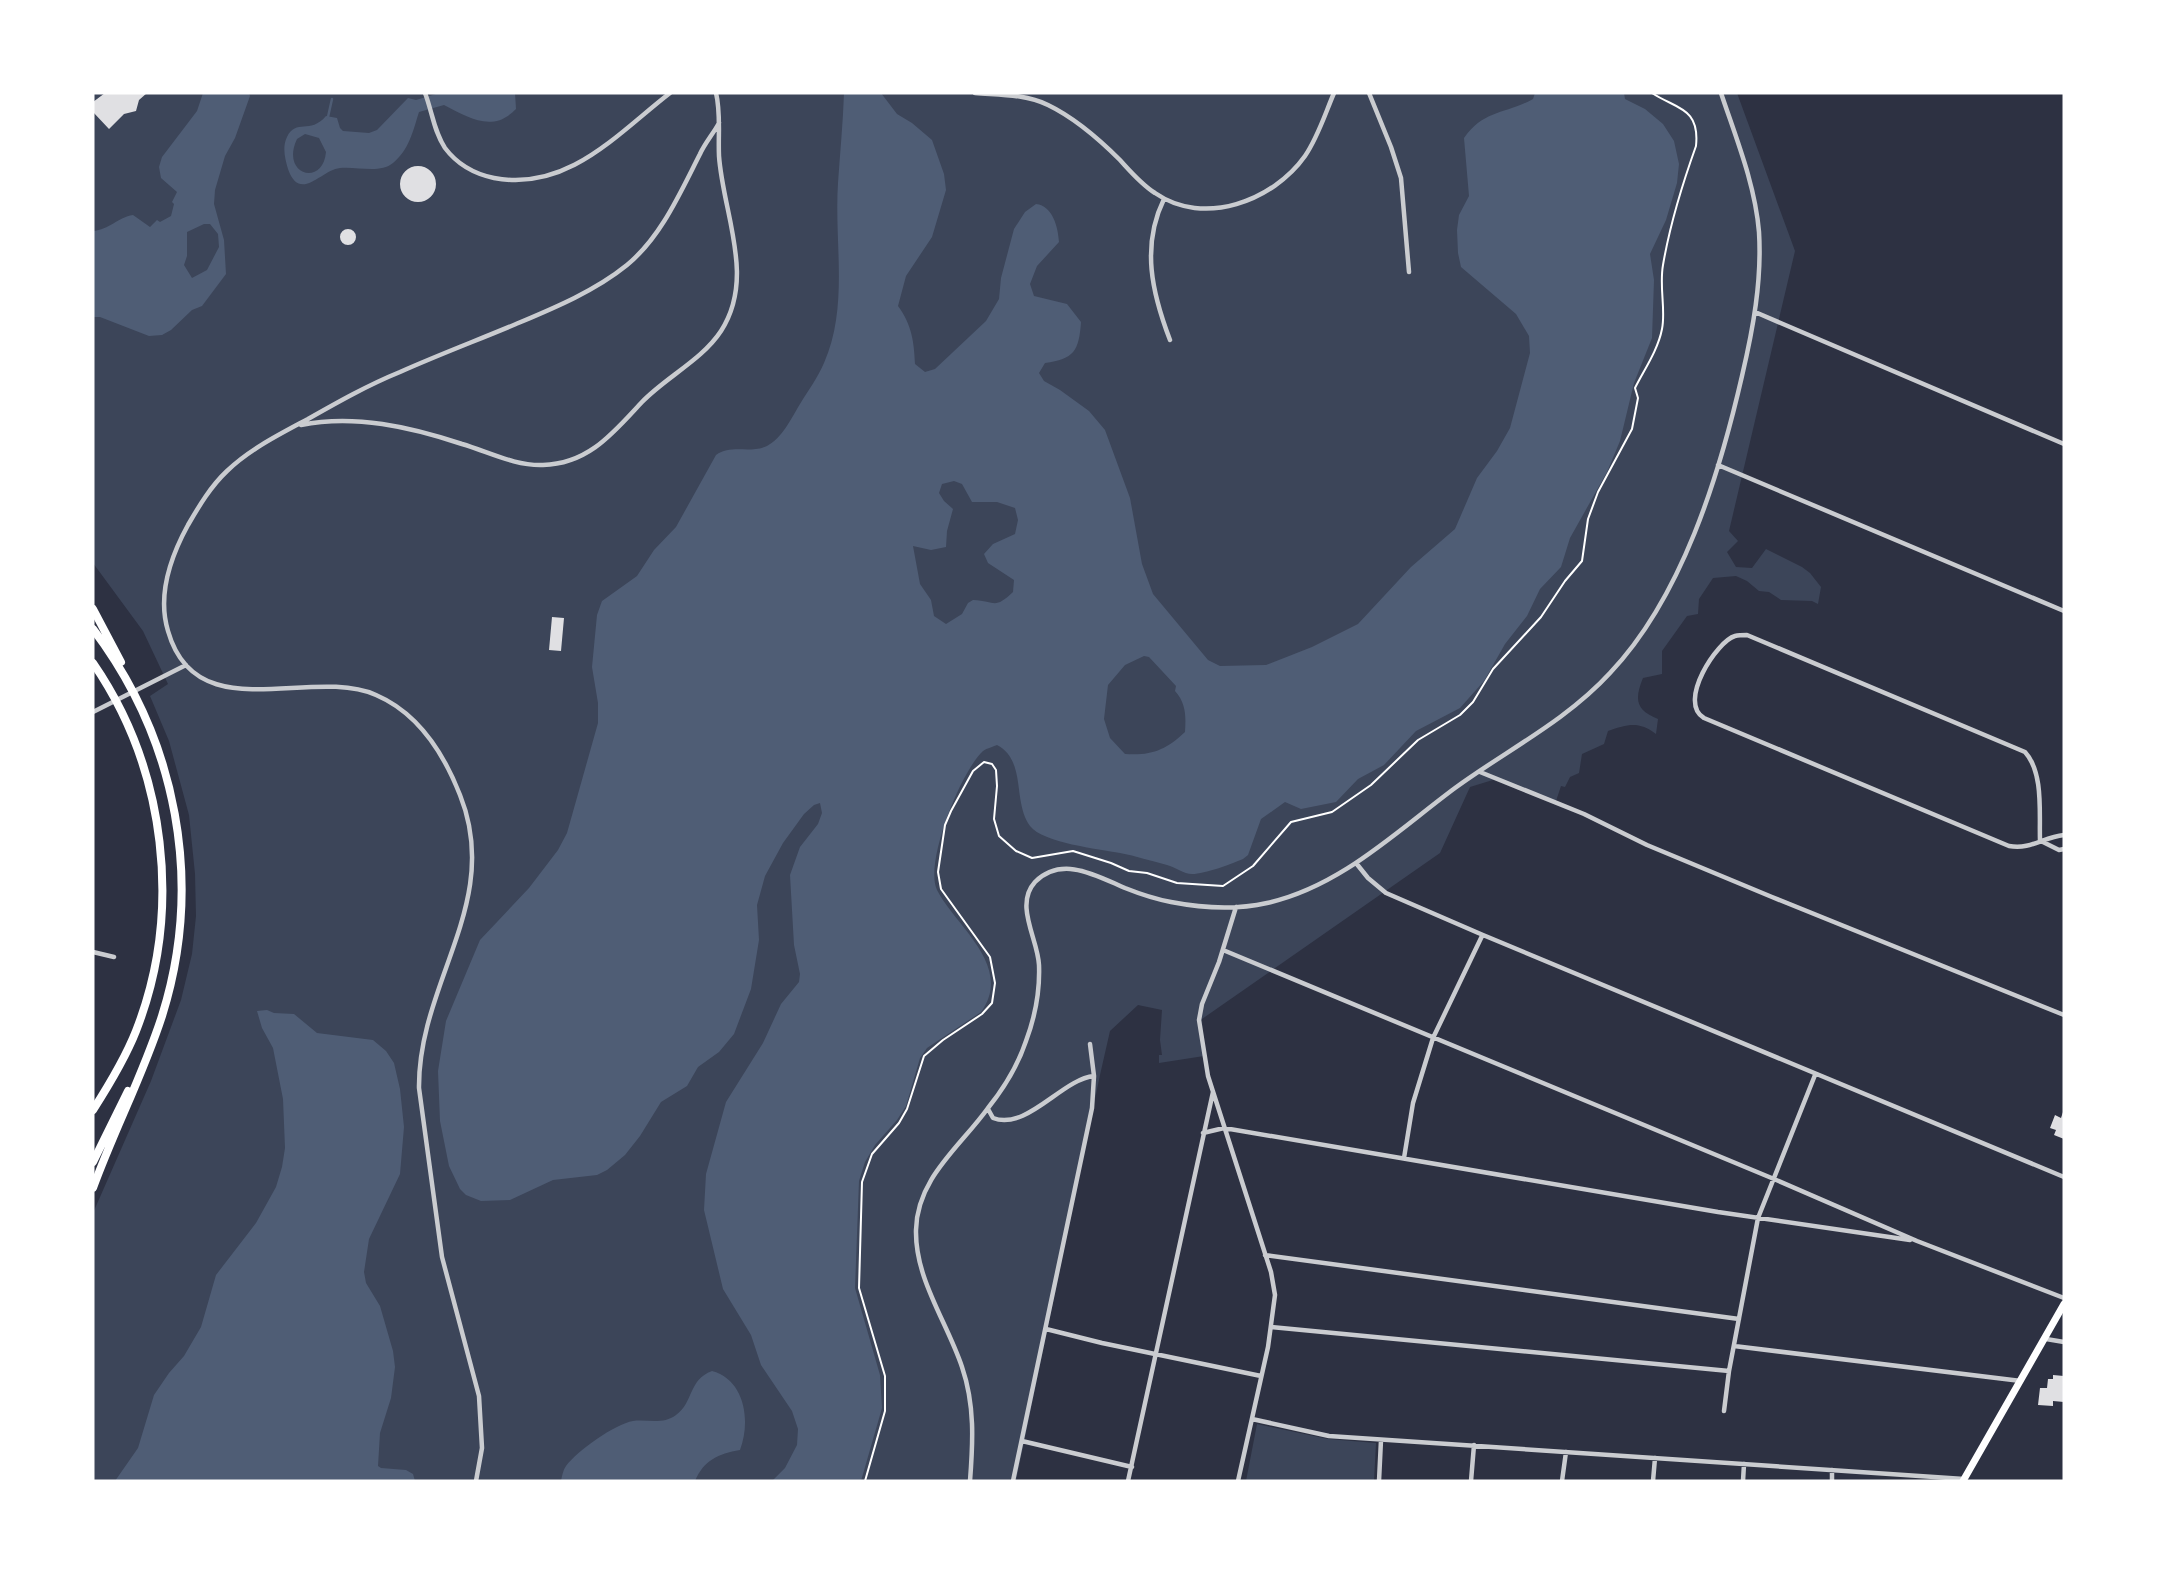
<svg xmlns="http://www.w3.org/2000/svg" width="2157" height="1574" font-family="'Roboto Serif',serif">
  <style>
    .green { fill: #3c4559 }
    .water { fill: #4f5d75; fill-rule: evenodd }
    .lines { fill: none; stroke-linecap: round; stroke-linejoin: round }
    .stream { stroke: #4f5d75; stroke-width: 2.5 }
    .building { fill: #e0e0e3 }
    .path { stroke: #fff; stroke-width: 2 }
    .minor { stroke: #caccd0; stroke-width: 4.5 }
    .primary { stroke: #fff; stroke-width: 7 }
    .motorway { stroke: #fff; stroke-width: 8 }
  </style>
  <rect width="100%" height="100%" fill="#2d3142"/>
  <path class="green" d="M 93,93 L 1737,93 L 1795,251 L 1729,531 L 1738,541 L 1727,552 L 1736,567 L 1752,568 L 1766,549 L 1802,567 L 1810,573 L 1821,587 L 1818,604 L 1812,601 L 1781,600 L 1769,592 L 1759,591 L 1747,581 L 1736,576 L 1713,578 L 1699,599 L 1698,614 L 1687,616 L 1662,651 L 1662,674 L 1643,678 C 1634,700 1636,710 1658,719 L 1656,734 C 1639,721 1628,724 1608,731 L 1604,744 L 1582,754 L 1579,773 L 1570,777 L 1565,787 L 1561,786 L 1555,804 L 1496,779 L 1470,787 L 1440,853 L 1202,1019 L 1204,1056 L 1159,1063 L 1159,1055 L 1162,1055 L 1160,1040 L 1162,1010 L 1138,1005 L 1110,1031 L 1100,1075 L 1016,1481 L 93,1481 L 93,1213 L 151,1081 L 181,1000 L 192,954 L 196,916 L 195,874 L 189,815 L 169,741 L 150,696 L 168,684 L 143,631 L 93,563 Z
    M 1257,1424 L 1328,1439 L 1376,1443 L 1374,1481 L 1246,1481 Z"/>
  <path class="water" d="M 203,93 L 249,93 L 250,96 L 235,138 L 225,156 L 215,190 L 214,204 L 224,240 L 226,274 L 202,306 L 192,310 L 171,330 L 162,335 L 149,336 L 100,317 L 93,317 L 93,231 C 109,230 118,217 133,215 L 150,227 L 157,220 L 160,222 L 171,216 L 174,204 L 172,202 L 177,192 L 161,178 L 159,167 L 162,157 L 197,111 ZM 204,224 L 210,224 L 218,234 L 219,247 L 207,270 L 192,278 L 184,265 L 187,256 L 187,232 Z
    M 439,93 L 515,93 L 516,109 C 493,133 469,118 444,105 L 419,112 C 413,131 409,150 393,163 C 380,174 356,166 340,168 C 321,170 300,203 288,169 C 285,159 282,147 287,137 C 296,118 310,135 326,116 L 337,118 L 340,128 L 343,131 L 369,133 L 377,130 L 408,98 L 416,100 ZM 305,134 L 319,138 L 326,152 C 323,187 280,175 297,139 Z
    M 844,93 L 881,93 L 897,114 L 912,123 L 932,140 L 944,174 L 946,190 L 932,237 L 906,276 L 898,306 C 912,325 914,342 915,364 L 925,372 L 935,369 L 986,321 L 999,299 L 1001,278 L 1014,229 L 1025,212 L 1036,204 C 1053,206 1058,227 1059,242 L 1037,266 L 1030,284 L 1034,296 L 1067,304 L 1081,322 C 1079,351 1074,359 1045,363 L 1039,373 L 1044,381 L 1060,390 L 1089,411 L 1105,430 L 1130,498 L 1142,564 L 1153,594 L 1208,660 L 1220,666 L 1266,665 L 1312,647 L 1358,624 L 1411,567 L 1455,529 L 1477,478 L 1497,451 L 1510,428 L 1530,353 L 1529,336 L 1516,314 L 1461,267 L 1458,253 L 1457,230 L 1459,215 L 1469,196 L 1464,138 C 1485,109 1504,115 1533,99 L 1535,93 L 1624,93 L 1625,99 L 1645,109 L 1663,124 L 1674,141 L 1679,164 L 1677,183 L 1666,220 L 1650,254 L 1654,280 L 1652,338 L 1634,383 L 1620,441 L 1607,472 L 1570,538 L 1561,567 L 1540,589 L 1527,616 L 1505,644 L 1484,681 L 1460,708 L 1416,731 L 1384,765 L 1358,779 L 1336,802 L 1301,809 L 1285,802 L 1261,819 L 1248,855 L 1243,859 C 1231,864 1205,874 1192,874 C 1184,874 1175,867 1167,865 C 1151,861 1136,856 1120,853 C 1099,849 1043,843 1030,826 C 1012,801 1027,761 997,745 C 993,747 987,748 983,751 C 961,771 924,863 937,890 C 956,927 1014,966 981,1012 L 927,1048 L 920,1058 L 906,1106 L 897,1120 L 875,1145 L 865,1162 L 859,1181 L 855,1288 L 880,1375 L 882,1408 L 861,1481 L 772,1481 L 785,1468 L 797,1445 L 798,1429 L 792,1411 L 761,1365 L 751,1335 L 723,1289 L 704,1210 L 706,1174 L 726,1102 L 763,1043 L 781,1004 L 799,982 L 800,974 L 794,945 L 790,875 L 800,847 L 818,824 L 822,813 L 820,803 L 814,805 L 804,814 L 783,843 L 765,876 L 757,905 L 759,940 L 751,989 L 734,1034 L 719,1052 L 698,1067 L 687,1086 L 661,1102 L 640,1136 L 625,1155 L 607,1170 L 597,1175 L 553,1180 L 510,1200 L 481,1201 L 466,1195 L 460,1189 L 449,1166 L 440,1121 L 438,1071 L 446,1021 L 480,940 L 529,888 L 558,850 L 567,833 L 598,723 L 598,703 L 592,667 L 597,615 L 602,601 L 637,576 L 654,550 L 676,527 L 716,455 C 731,444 750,454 767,446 C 782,438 791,419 800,404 C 808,391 818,377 824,363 C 849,306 834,243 838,183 C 840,153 843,123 844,93 ZM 954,481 L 962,484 L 972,502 L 997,502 L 1015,508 L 1018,520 L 1015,534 L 993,544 L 984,554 L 988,563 L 1014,580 L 1013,592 C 994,610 996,601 973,600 L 968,603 L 962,614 L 946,624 L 934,616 L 931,600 L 920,584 L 913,546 L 931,550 L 946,547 L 947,531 L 953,509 L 944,501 L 939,493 L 942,484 ZM 1144,656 L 1149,657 L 1176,686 L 1175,691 C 1186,703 1186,716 1185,732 C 1166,750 1151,756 1125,754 L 1110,738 L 1104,719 L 1108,685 L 1125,665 Z
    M 267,1010 L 274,1013 L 294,1014 L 317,1033 L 373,1040 L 386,1051 L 394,1063 L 400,1089 L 404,1127 L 400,1174 L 369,1239 L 364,1272 L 366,1283 L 380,1306 L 393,1351 L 395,1367 L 391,1398 L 380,1433 L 378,1466 L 381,1468 L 406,1470 L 413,1474 L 415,1481 L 115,1481 L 138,1448 L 154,1395 L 169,1373 L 184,1356 L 201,1327 L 216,1275 L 256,1223 L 276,1187 L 282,1167 L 285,1148 L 283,1099 L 273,1048 L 262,1028 L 257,1011 Z
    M 712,1371 C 745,1380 751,1421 740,1450 C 718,1454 704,1460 695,1481 L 561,1481 C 562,1476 563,1470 566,1466 C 577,1451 615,1424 633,1421 C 647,1419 663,1425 676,1415 C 694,1402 688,1380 712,1371 Z"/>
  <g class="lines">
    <path class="stream" d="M 328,117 L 332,99"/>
  </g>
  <path class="building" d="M 105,93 L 147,93 L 139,100 L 136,111 L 124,114 L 109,129 L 93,112 L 93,102 Z
    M400 184a18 18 0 1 1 36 0a18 18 0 1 1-36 0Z
    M340 237a8 8 0 1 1 16 0a8 8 0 1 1-16 0Z
    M 552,617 L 564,618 L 561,651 L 549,650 Z
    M 2064,1109 L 2064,1139 L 2054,1135 L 2056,1130 L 2050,1128 L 2055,1115 L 2061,1118 Z
    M 2053,1375 L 2064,1376 L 2064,1402 L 2053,1401 L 2053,1406 L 2038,1405 L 2040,1388 L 2047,1388 L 2048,1379 L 2053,1379 Z"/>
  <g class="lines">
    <path class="path" d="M 865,1481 L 885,1411 L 885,1376 L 859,1288 L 862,1182 L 872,1154 L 899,1123 L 907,1109 L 924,1056 L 943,1040 L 982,1014 L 992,1003 L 995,983 L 990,957 L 941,889 L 938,872 L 945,825 L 951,811 L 973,771 L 984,762 L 992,764 L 996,770 L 997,786 L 994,819 L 999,836 L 1016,851 L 1032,858 L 1073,851 L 1111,863 L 1129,871 L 1147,873 L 1177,883 L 1223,886 L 1253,866 L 1291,822 L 1332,812 L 1371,785 L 1418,740 L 1460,715 L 1473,702 L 1493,669 L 1541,617 L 1565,581 L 1582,561 L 1588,519 L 1598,492 L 1632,429 L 1638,398 L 1635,388 C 1644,370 1658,350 1662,329 C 1666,310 1659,287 1663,265 C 1670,224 1682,185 1696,146 C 1700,107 1676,109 1652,93"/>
    <path class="minor" d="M 425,93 C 432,111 434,132 445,148 C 457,164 475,174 494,178 C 568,192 618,133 670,93
      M 975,93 C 1000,95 1025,94 1048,105 C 1075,118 1099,139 1120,160 C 1131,172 1141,184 1155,193 C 1204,227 1273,201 1305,156 C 1318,137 1325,114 1334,93
      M 1369,93 L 1391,147 L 1401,178 L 1409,272
      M 1164,199 C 1141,246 1152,293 1170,340
      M 1755,312 L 2064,444
      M 301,425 C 354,414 411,427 462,444 C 489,452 515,466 543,465 C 589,464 614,432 642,402 C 666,377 702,360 721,331 C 756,277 723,214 719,156 C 718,135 721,113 716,93
      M 1718,465 L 2064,611
      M 93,712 L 186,665
      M 1480,772 L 1584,814 L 1647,845 L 1772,897 L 2064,1015
      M 2040,841 C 2039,814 2044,773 2025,752 L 1747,635 C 1743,635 1739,635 1735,636 C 1717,641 1677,702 1704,718 L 2009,846 C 2031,850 2043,837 2064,835
      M 2041,841 L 2059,850 L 2064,849
      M 1356,863 L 1368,878 L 1386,893 L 1483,935 L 2064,1177
      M 1236,907 L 1219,962 L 1202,1004 L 1199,1020 L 1208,1076 L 1271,1272 L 1275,1295 L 1268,1347 L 1238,1481
      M 1223,950 L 1774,1179 L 1917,1241 L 2064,1298
      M 93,952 L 114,957
      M 988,1109 L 993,1118 C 1027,1131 1062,1079 1094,1076
      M 1203,1133 L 1224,1128 L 1718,1212 L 1910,1240
      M 1404,1158 L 1413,1103 L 1433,1038 L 1482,936
      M 1265,1255 L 1739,1319
      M 1271,1327 L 1729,1371
      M 1046,1329 L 1102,1343 L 1261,1376
      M 2046,1339 L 2064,1342
      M 1734,1346 L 2021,1381
      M 1724,1411 L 1729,1371 L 1758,1218 L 1815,1075
      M 1252,1419 L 1329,1436 L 1964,1479
      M 1022,1441 L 1132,1467
      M 476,1481 L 482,1448 L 479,1396 L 442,1257 L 419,1088 C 418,982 503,902 460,795 C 444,754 418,713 376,695 C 310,666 196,730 168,631 C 157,595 171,556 188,525 C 199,506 211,486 227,471 C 250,449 280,434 308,419 C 338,402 368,385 400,372 C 438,355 478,340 516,324 C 554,308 595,291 627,265 C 661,237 680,193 700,154 C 705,143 713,134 719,123
      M 970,1481 C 973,1442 975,1405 962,1367 C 947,1322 915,1279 916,1230 C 917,1178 960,1147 988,1108 C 1004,1088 1018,1065 1026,1041 C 1035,1017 1040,991 1039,965 C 1038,939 1014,905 1035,882 C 1062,855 1097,876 1125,888 C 1140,894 1155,899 1171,902 C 1202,908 1236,910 1267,903 C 1340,887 1397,831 1455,788 C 1507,750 1566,721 1610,673 C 1682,597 1719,476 1742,376 C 1753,329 1762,281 1759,232 C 1755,184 1736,138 1721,93
      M 1013,1481 L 1092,1108 L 1094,1076 L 1090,1044
      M 1128,1481 L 1213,1092
      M 1379,1481 L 1381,1440
      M 1471,1481 L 1474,1445
      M 1562,1481 L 1566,1452
      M 1653,1481 L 1655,1458
      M 1743,1481 L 1744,1464
      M 1832,1481 L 1832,1470"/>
    <path class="primary" d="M 1963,1481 L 2064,1304"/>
    <path class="motorway" d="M 93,609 L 121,662
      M 93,629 C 177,740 204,882 162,1016 C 143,1075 114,1130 93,1188
      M 93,663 C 166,769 183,911 136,1031 C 125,1059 109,1085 93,1110
      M 93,1162 L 128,1091"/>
  </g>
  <rect width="2157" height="1574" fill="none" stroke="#ffffff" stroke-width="189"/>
</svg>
